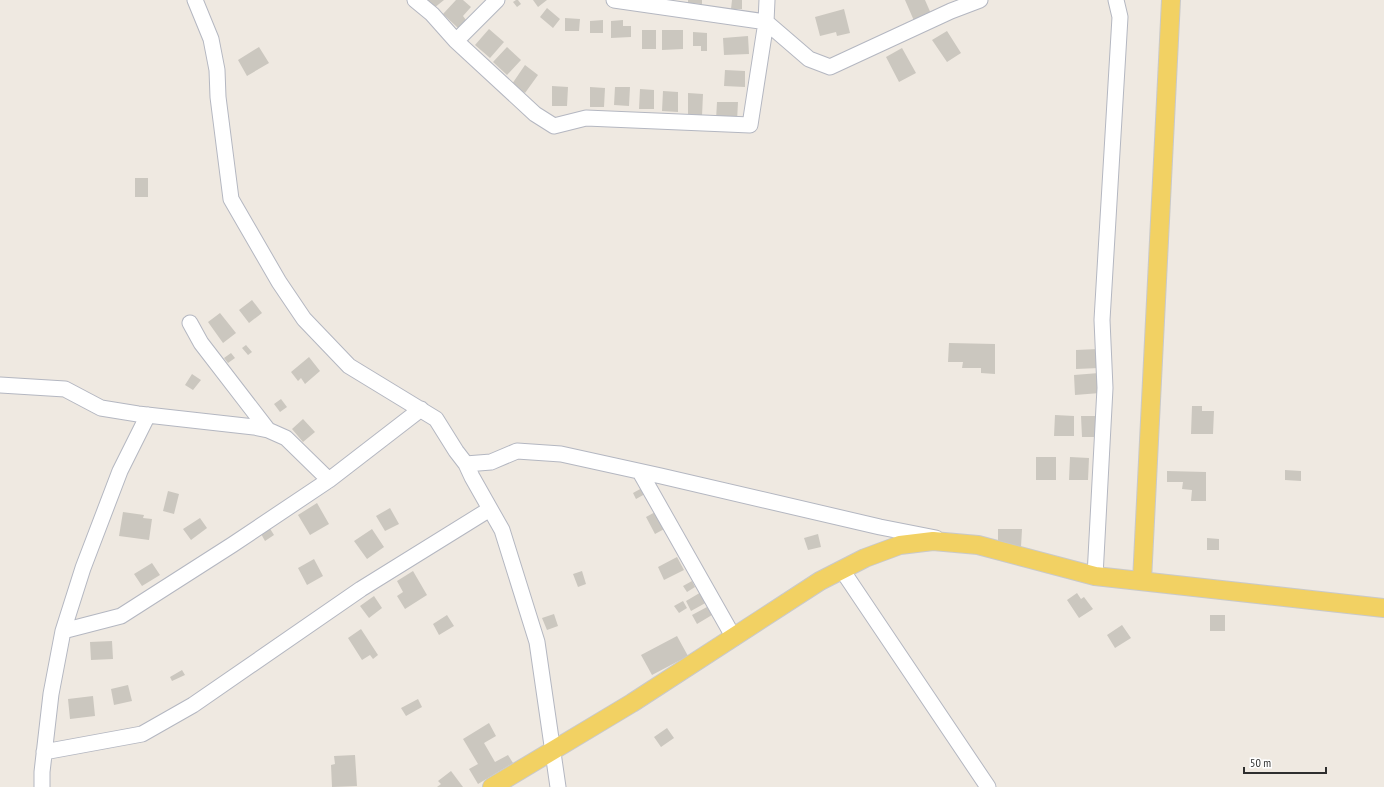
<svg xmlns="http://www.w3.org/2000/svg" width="1384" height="787" font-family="'PT Sans Narrow',sans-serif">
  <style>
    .building { fill: #cbc7bf }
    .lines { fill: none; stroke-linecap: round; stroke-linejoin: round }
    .minor-casing { stroke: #b4b7c1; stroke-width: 17 }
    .major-casing { stroke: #c9c9c9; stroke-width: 20 }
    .minor { stroke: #fff; stroke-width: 15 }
    .major { stroke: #f2d163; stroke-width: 18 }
  </style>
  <rect width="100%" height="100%" fill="#efe9e1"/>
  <path class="building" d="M 427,0 L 444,0 L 434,8 Z
    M 456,0 L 463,0 L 471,7 L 463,16 L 466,20 L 458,28 L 443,14 Z
    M 516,0 L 518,0 L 521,4 L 517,7 L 513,2 Z
    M 533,0 L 547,0 L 538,7 Z
    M 688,0 L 702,0 L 702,4 L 688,3 Z
    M 732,0 L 742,0 L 742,9 L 731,9 Z
    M 905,0 L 925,0 L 932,16 L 915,23 Z
    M 547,8 L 560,19 L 553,28 L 540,17 Z
    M 844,9 L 850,33 L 837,36 L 836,32 L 820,36 L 815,17 Z
    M 565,18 L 580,19 L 579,31 L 565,31 Z
    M 603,20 L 603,33 L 590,33 L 590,21 Z
    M 623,20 L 623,26 L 631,26 L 631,37 L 611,38 L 611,21 Z
    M 489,29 L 504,42 L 490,58 L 475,45 Z
    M 642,30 L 656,30 L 656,49 L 642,49 Z
    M 662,30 L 683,30 L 683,49 L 662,50 Z
    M 947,31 L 961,53 L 947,62 L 932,40 Z
    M 693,32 L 707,33 L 707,51 L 701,51 L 701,46 L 693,46 Z
    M 748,36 L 749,54 L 724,55 L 723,38 Z
    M 259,47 L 269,63 L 247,76 L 238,60 Z
    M 507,47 L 521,60 L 507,75 L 493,62 Z
    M 902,48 L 916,73 L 899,82 L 886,57 Z
    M 525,65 L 538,75 L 525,93 L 512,84 Z
    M 725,70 L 745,71 L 745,87 L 724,86 Z
    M 552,86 L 568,87 L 567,106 L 552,106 Z
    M 590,87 L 605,88 L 604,107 L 590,107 Z
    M 615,87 L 630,87 L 629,106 L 614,105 Z
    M 640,89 L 654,90 L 654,109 L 639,109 Z
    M 663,91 L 678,92 L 678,112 L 662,111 Z
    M 688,93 L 703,94 L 702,116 L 688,116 Z
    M 717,102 L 738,102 L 737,121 L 716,120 Z
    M 135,178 L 148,178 L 148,197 L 135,197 Z
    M 252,300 L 262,313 L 249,323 L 239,310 Z
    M 220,313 L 236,333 L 223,343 L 208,322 Z
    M 949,343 L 995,344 L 995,374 L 981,373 L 981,368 L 962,368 L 963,362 L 948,362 Z
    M 246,345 L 252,352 L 248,355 L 242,348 Z
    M 1098,349 L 1099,368 L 1076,369 L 1076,350 Z
    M 231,353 L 235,358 L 228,363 L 224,358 Z
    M 309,357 L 320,371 L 305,384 L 301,378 L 298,381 L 291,372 Z
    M 1099,373 L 1100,393 L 1075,395 L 1074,375 Z
    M 192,374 L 201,380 L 193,390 L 185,385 Z
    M 281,399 L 287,407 L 280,412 L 274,404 Z
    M 1192,406 L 1202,406 L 1202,411 L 1214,411 L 1213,434 L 1191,434 Z
    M 1055,415 L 1074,416 L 1074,436 L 1054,436 Z
    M 1081,416 L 1100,416 L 1100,437 L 1082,437 Z
    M 303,419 L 315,432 L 303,442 L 292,429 Z
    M 1036,457 L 1056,457 L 1056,480 L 1036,480 Z
    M 1070,457 L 1089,458 L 1088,480 L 1069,480 Z
    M 1285,470 L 1301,471 L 1301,481 L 1285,480 Z
    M 1167,471 L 1206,472 L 1206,501 L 1191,501 L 1192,490 L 1182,489 L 1183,482 L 1167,482 Z
    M 642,488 L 645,494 L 636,499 L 633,493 Z
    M 168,491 L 179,494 L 174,514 L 163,511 Z
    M 317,503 L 329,524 L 310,535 L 298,515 Z
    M 390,508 L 399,524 L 385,531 L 376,516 Z
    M 659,510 L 668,527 L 655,534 L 646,517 Z
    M 123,512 L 144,515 L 143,518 L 152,519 L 149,540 L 119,536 Z
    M 200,518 L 207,528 L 191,540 L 183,529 Z
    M 269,527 L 274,535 L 265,541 L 260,532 Z
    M 372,529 L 384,547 L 367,559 L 354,541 Z
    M 998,529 L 1022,529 L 1021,547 L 998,547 Z
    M 818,534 L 821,547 L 808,550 L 804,538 Z
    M 1207,538 L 1219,539 L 1219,550 L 1207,550 Z
    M 677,557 L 684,570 L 664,580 L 658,567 Z
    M 314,559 L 323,576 L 307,585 L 298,568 Z
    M 152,563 L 160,575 L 142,586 L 134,574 Z
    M 413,571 L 427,595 L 405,609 L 397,596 L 403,592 L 397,581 Z
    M 582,571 L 586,584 L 578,587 L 573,574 Z
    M 692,581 L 695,587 L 687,592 L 683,586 Z
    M 703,591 L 709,601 L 691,611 L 686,601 Z
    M 1077,593 L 1081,599 L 1084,597 L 1093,609 L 1079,618 L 1067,600 Z
    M 374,596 L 382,608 L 369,618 L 360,606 Z
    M 683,601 L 687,608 L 679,613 L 674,606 Z
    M 707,607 L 712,615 L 697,624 L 692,615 Z
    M 554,614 L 558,626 L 547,630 L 542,618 Z
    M 447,615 L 454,626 L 439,635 L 433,624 Z
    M 1210,615 L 1225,615 L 1225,631 L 1210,631 Z
    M 1122,625 L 1131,638 L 1115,648 L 1107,635 Z
    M 361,629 L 378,655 L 373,659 L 370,655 L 362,660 L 348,638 Z
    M 677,636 L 688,656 L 652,675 L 641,655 Z
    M 112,641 L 113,659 L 91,660 L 90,642 Z
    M 182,670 L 185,675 L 172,681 L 170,677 Z
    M 128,685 L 132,701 L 114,705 L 111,689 Z
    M 93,696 L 95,716 L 70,719 L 68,699 Z
    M 418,699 L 422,707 L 406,716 L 401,708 Z
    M 489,723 L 496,736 L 484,743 L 495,762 L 508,755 L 513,763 L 478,784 L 469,769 L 478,764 L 463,739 Z
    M 667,728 L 674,738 L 661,747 L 654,737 Z
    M 355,755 L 357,786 L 332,787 L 331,765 L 335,764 L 334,756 Z
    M 451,771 L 463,787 L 437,787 L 441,784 L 438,781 Z"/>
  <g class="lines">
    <g class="minor-casing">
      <path id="minor" d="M 195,0 L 211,39 L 217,70 L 218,97 L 231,199 L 279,282 L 304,319 L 349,366 L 436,419 L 456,451 L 466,464 L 491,462 L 517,451 L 561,454 L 661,476 L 880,527 L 936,538
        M 415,0 L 432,14 L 456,41 L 535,114 L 554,126 L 586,118 L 750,125 L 766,22 L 767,0
        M 614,0 L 766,22 L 809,59 L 830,67 L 951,11 L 980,0
        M 456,41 L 497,0
        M 190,323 L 201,343 L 268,430
        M 0,385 L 65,389 L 101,408 L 138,414 L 254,427 L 268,430 L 286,438 L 329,480
        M 466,464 L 472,477 L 502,530 L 537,642 L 558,787
        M 640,472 L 734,638
        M 842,570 L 988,787
        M 1095,576 L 1105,388 L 1102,320 L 1120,17 L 1116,0
        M 63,631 L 121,616 L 232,545 L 329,480 L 421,409
        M 44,752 L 142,734 L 193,705 L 361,589 L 490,509
        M 42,787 L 42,772 L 51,694 L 63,631 L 83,568 L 120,471 L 148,415"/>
    </g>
    <g class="major-casing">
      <path id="major" d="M 1142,581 L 1171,0
        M 492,787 L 632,703 L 820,581 L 865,558 L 900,545 L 933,541 L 978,545 L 1095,576 L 1384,608"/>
    </g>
    <use href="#minor" class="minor"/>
    <use href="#major" class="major"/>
  </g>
  <path d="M1244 767v6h82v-6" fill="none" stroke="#2e2e2e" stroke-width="2"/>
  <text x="1250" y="767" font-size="12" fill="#2e2e2e" stroke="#ffffff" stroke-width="3" paint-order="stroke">50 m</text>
</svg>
